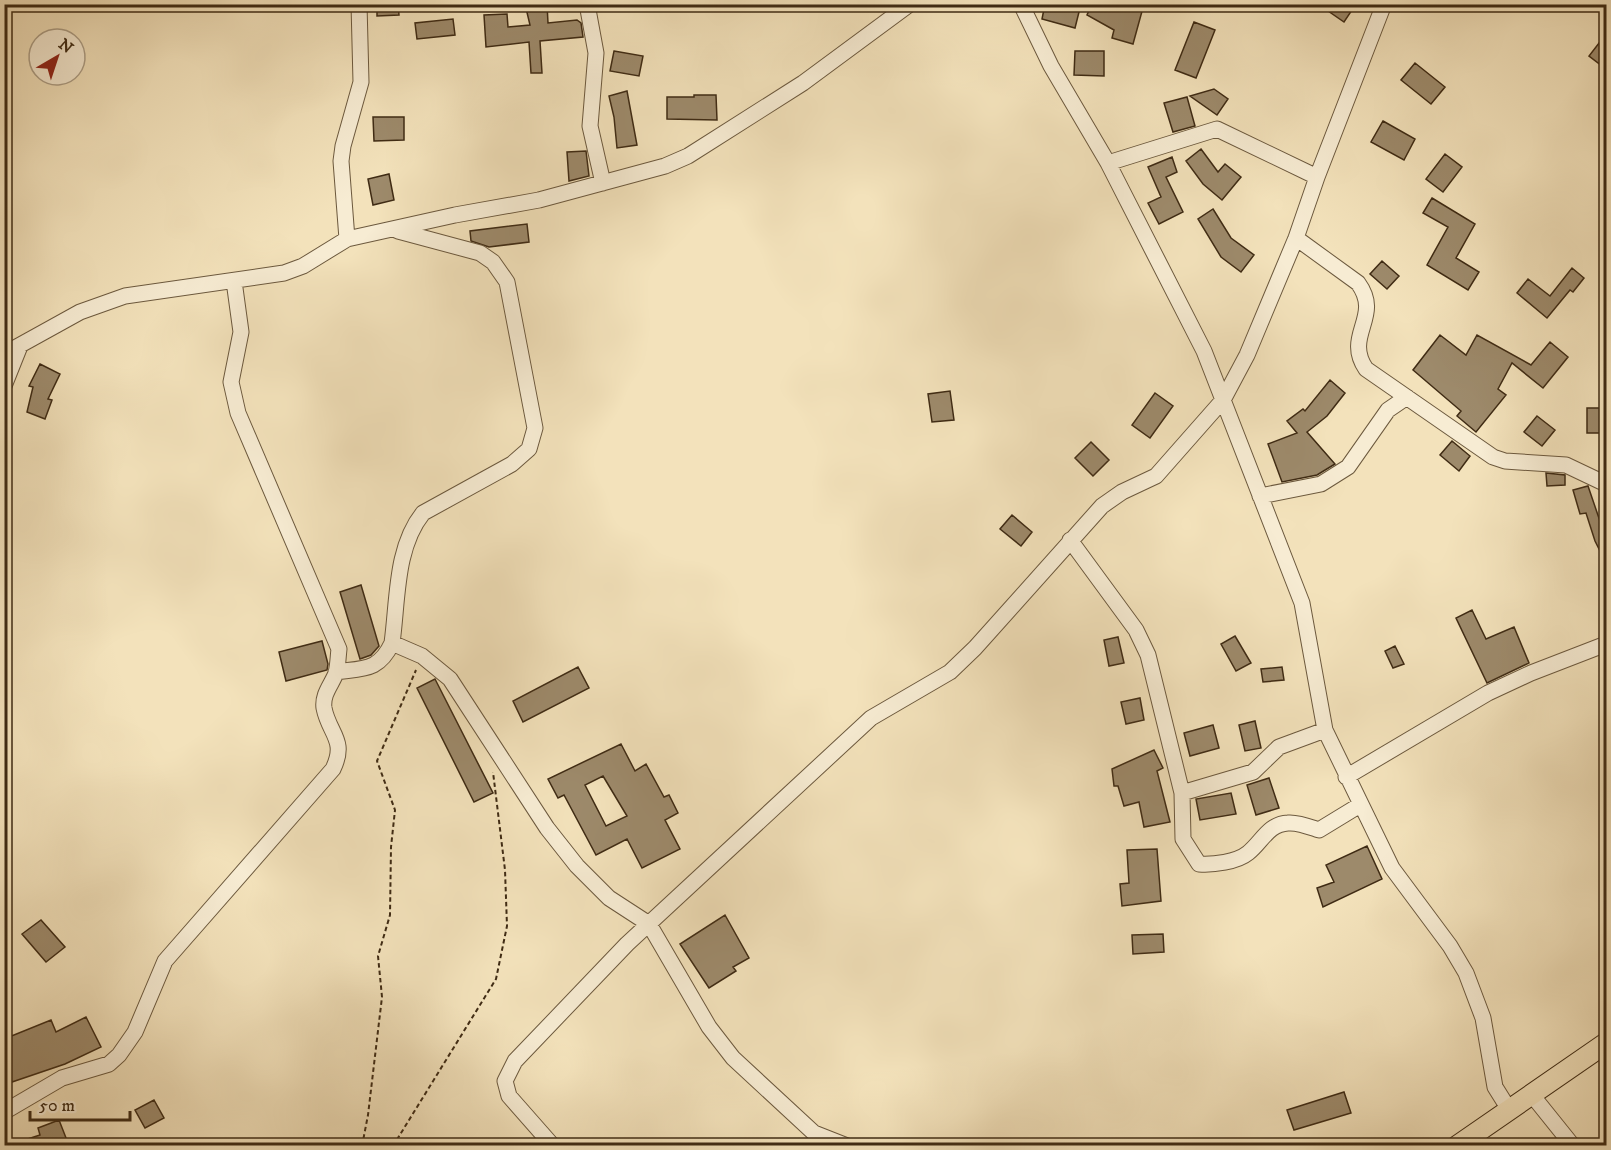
<svg xmlns="http://www.w3.org/2000/svg" width="1611" height="1150" font-family="'IM FELL DW Pica',serif">
  <style>
    .building { fill: #9d8a6b; stroke: #3f2b14; stroke-width: 1.5; fill-rule: evenodd }
    .lines { fill: none; stroke-linecap: round; stroke-linejoin: round }
    .minor-casing { stroke: #6c593e; stroke-width: 17 }
    .major-casing { stroke: #3f2b14; stroke-width: 22 }
    .path { stroke: #3f2b14; stroke-width: 2; stroke-dasharray: 4.5 3; stroke-linecap: butt }
    .minor { stroke: #f7ecd3; stroke-width: 15 }
    .major { stroke: #f3e2bb; stroke-width: 20 }
  </style>
  <rect width="100%" height="100%" fill="#f3e2bb"/>
  <filter id="stains"><feTurbulence type="fractalNoise" baseFrequency=".00333" numOctaves="4"/><feColorMatrix values="0 0 0 0 .2 0 0 0 0 .09 0 0 0 0 .02 0 0 0 .5 -.17"/></filter>
  <radialGradient id="worn" r=".72"><stop offset=".6" stop-color="#630" stop-opacity="0"/><stop offset="1" stop-color="#630" stop-opacity=".3"/></radialGradient>
  <path class="building" d="M 377,4 L 398,4 L 399,15 L 377,16 Z
    M 525,4 L 547,4 L 548,23 L 577,20 L 581,23 L 583,37 L 540,41 L 542,73 L 531,73 L 529,42 L 486,47 L 484,15 L 507,14 L 508,27 L 530,25 Z
    M 1045,4 L 1081,4 L 1075,28 L 1042,19 Z
    M 1092,4 L 1144,4 L 1133,44 L 1112,38 L 1114,30 L 1087,15 Z
    M 1318,4 L 1356,4 L 1344,22 Z
    M 453,19 L 455,35 L 417,39 L 415,23 Z
    M 1194,22 L 1215,30 L 1196,78 L 1175,70 Z
    M 1606,34 L 1606,69 L 1589,56 Z
    M 614,51 L 643,56 L 639,76 L 610,71 Z
    M 1075,51 L 1104,51 L 1104,76 L 1074,75 Z
    M 1415,63 L 1445,87 L 1431,104 L 1401,80 Z
    M 1214,89 L 1228,99 L 1217,115 L 1190,96 Z
    M 627,91 L 637,145 L 617,148 L 614,117 L 609,96 Z
    M 694,95 L 716,95 L 717,120 L 667,119 L 667,97 L 694,97 Z
    M 1187,97 L 1195,126 L 1173,132 L 1164,103 Z
    M 373,117 L 404,117 L 404,140 L 374,141 Z
    M 1383,121 L 1415,139 L 1404,160 L 1371,142 Z
    M 1201,149 L 1218,172 L 1225,164 L 1241,177 L 1222,200 L 1203,184 L 1186,161 Z
    M 586,151 L 589,176 L 569,181 L 567,152 Z
    M 1445,154 L 1462,167 L 1443,192 L 1426,179 Z
    M 1172,157 L 1177,172 L 1166,177 L 1183,212 L 1159,224 L 1148,203 L 1161,197 L 1148,167 Z
    M 389,174 L 394,200 L 373,205 L 368,179 Z
    M 1432,198 L 1475,224 L 1456,258 L 1479,272 L 1468,290 L 1427,265 L 1448,227 L 1423,213 Z
    M 1213,209 L 1231,238 L 1254,255 L 1241,272 L 1221,257 L 1198,219 Z
    M 527,224 L 529,242 L 489,247 L 471,241 L 470,231 Z
    M 1382,261 L 1399,276 L 1387,289 L 1370,274 Z
    M 1572,268 L 1584,278 L 1573,292 L 1570,290 L 1547,318 L 1517,293 L 1528,279 L 1550,296 Z
    M 1440,335 L 1466,355 L 1477,335 L 1531,365 L 1550,342 L 1568,357 L 1543,388 L 1512,363 L 1498,389 L 1506,395 L 1476,432 L 1457,416 L 1461,411 L 1413,370 Z
    M 40,364 L 60,374 L 48,399 L 52,400 L 45,419 L 27,412 L 33,387 L 29,386 Z
    M 1330,380 L 1345,393 L 1327,416 L 1307,432 L 1335,464 L 1317,475 L 1282,482 L 1268,444 L 1297,433 L 1287,421 L 1303,409 L 1305,411 Z
    M 950,391 L 954,420 L 932,422 L 928,394 Z
    M 1155,393 L 1173,406 L 1150,438 L 1132,425 Z
    M 1587,408 L 1606,408 L 1606,433 L 1587,433 Z
    M 1537,416 L 1555,430 L 1542,446 L 1524,432 Z
    M 1452,441 L 1470,456 L 1459,471 L 1440,455 Z
    M 1091,442 L 1109,460 L 1093,476 L 1075,458 Z
    M 1546,473 L 1565,475 L 1565,485 L 1547,486 Z
    M 1588,486 L 1602,527 L 1606,526 L 1606,563 L 1595,541 L 1586,513 L 1580,514 L 1573,490 Z
    M 1012,515 L 1032,532 L 1021,546 L 1000,529 Z
    M 361,585 L 379,646 L 371,655 L 360,659 L 340,592 Z
    M 1472,610 L 1486,639 L 1514,627 L 1529,663 L 1487,683 L 1456,618 Z
    M 1235,636 L 1251,663 L 1236,671 L 1221,644 Z
    M 1118,637 L 1124,663 L 1109,666 L 1104,640 Z
    M 322,641 L 328,664 L 327,670 L 286,681 L 279,652 Z
    M 1395,646 L 1404,664 L 1393,668 L 1385,651 Z
    M 578,667 L 589,688 L 523,722 L 513,701 Z
    M 1282,667 L 1284,680 L 1263,682 L 1261,669 Z
    M 435,679 L 493,793 L 474,802 L 417,688 Z
    M 1140,698 L 1144,720 L 1126,724 L 1121,702 Z
    M 1255,721 L 1261,748 L 1245,751 L 1239,725 Z
    M 1213,725 L 1219,748 L 1190,756 L 1184,733 Z
    M 621,744 L 635,771 L 646,764 L 664,797 L 669,795 L 678,813 L 665,820 L 680,849 L 642,868 L 627,839 L 596,855 L 564,795 L 558,798 L 548,779 ZM 603,776 L 627,816 L 606,826 L 585,785 Z
    M 1154,750 L 1163,768 L 1157,771 L 1170,822 L 1144,827 L 1139,802 L 1124,806 L 1118,786 L 1114,786 L 1112,769 Z
    M 1269,778 L 1279,808 L 1256,815 L 1247,785 Z
    M 1231,793 L 1236,814 L 1200,820 L 1196,799 Z
    M 1367,846 L 1382,879 L 1323,907 L 1317,888 L 1334,882 L 1326,865 Z
    M 1157,849 L 1161,901 L 1122,906 L 1120,884 L 1129,883 L 1127,850 Z
    M 725,915 L 749,958 L 733,967 L 736,971 L 709,988 L 680,944 Z
    M 41,920 L 65,947 L 46,962 L 22,934 Z
    M 1163,934 L 1164,952 L 1133,954 L 1132,935 Z
    M 86,1017 L 101,1047 L 65,1064 L 12,1082 L 4,1061 L 4,1039 L 51,1020 L 56,1032 Z
    M 1344,1092 L 1351,1113 L 1294,1130 L 1287,1110 Z
    M 154,1100 L 164,1118 L 145,1128 L 135,1110 Z
    M 59,1120 L 68,1143 L 61,1146 L 15,1146 L 15,1143 L 40,1135 L 38,1128 Z"/>
  <g class="lines">
    <g class="minor-casing">
      <path id="minor" d="M 587,4 L 596,53 L 590,126 L 603,183
        M 1021,4 L 1051,66 L 1108,163 L 1204,351 L 1302,603 L 1325,730 L 1392,868 L 1450,946 L 1466,973 L 1483,1018 L 1495,1087 L 1510,1111
        M 1108,163 L 1217,129 L 1317,177
        M 1296,238 L 1358,283 C 1383,317 1343,335 1366,369 L 1493,457 L 1505,461 L 1566,465 L 1606,484
        M 347,239 L 341,161 L 343,146 L 361,82 L 359,4
        M 4,354 L 80,312 L 125,296 L 284,273 L 303,266 L 347,239 L 455,215 L 539,200 L 665,166 L 688,156 L 803,83 L 910,4
        M 4,386 L 20,346
        M 1260,496 L 1321,484 L 1348,467 L 1388,410 L 1407,397
        M 1070,540 L 1136,630 L 1148,655 L 1182,793 L 1183,839 L 1199,864 C 1213,865 1237,862 1248,853 C 1262,842 1268,824 1288,823 C 1298,822 1310,827 1319,830 L 1360,805
        M 392,643 L 422,656 L 450,679 L 547,828 L 577,866 L 609,898 L 649,924 L 709,1027 L 733,1058 L 814,1133 L 847,1146
        M 336,672 C 364,668 379,671 392,643 C 398,600 395,548 423,513 L 512,464 L 529,449 L 535,428 L 507,282 L 493,262 L 480,253 L 398,231
        M 1346,777 L 1488,693 L 1531,673 L 1606,644
        M 1182,793 L 1253,772 L 1279,747 L 1325,730
        M 1532,1095 L 1573,1146
        M 4,1112 L 62,1078 L 109,1064 L 119,1055 L 135,1032 L 165,961 L 333,769 C 347,740 329,734 324,708 C 322,694 332,684 336,673 C 338,666 338,657 339,649 L 238,413 L 231,382 L 241,332 L 234,281
        M 553,1146 L 509,1096 L 505,1081 L 515,1061 L 627,944 L 871,718 L 950,672 L 975,648 L 1102,506 L 1122,492 L 1156,476 L 1223,400 L 1247,355 L 1296,238 L 1317,177 L 1384,4"/>
    </g>
    <g class="major-casing">
      <path id="major" d="M 1457,1146 L 1606,1043"/>
    </g>
    <path class="path" d="M 362,1146 L 368,1115 L 382,997 L 378,956 L 390,915 L 391,847 L 395,810 L 377,761 L 416,670
      M 393,1146 L 496,979 L 507,926 L 505,870 L 493,772"/>
    <use href="#minor" class="minor"/>
    <use href="#major" class="major"/>
  </g>
  <rect width="1611" height="1150" fill="none" stroke="#f3e2bb" stroke-width="24"/>
  <rect x="6" y="6" width="1599" height="1138" fill="none" stroke="#3f2b14" stroke-width="3"/>
  <rect x="12" y="12" width="1587" height="1126" fill="none" stroke="#3f2b14" stroke-width="1.5"/>
  <g transform="translate(57 57) rotate(39)"><circle r="28" fill="#f7ecd3" stroke="#ad9f87" stroke-width="1.5"/>
  <path d="M0-4.5L10 22L0 15L-10 22Z" fill="#8f2418"/>
  <text y="-9" font-size="16" font-weight="bold" text-anchor="middle" fill="#3f2b14">N</text>
  </g>
  <path d="M30 1111v9h100v-9" fill="none" stroke="#3f2b14" stroke-width="3"/>
  <text x="39" y="1111" font-size="18" fill="#3f2b14" stroke="#f7ecd3" stroke-width="4.5" paint-order="stroke">50 m</text>
  <rect width="100%" height="100%" filter="url(#stains)"/>
  <rect width="100%" height="100%" fill="url(#worn)"/>
</svg>
